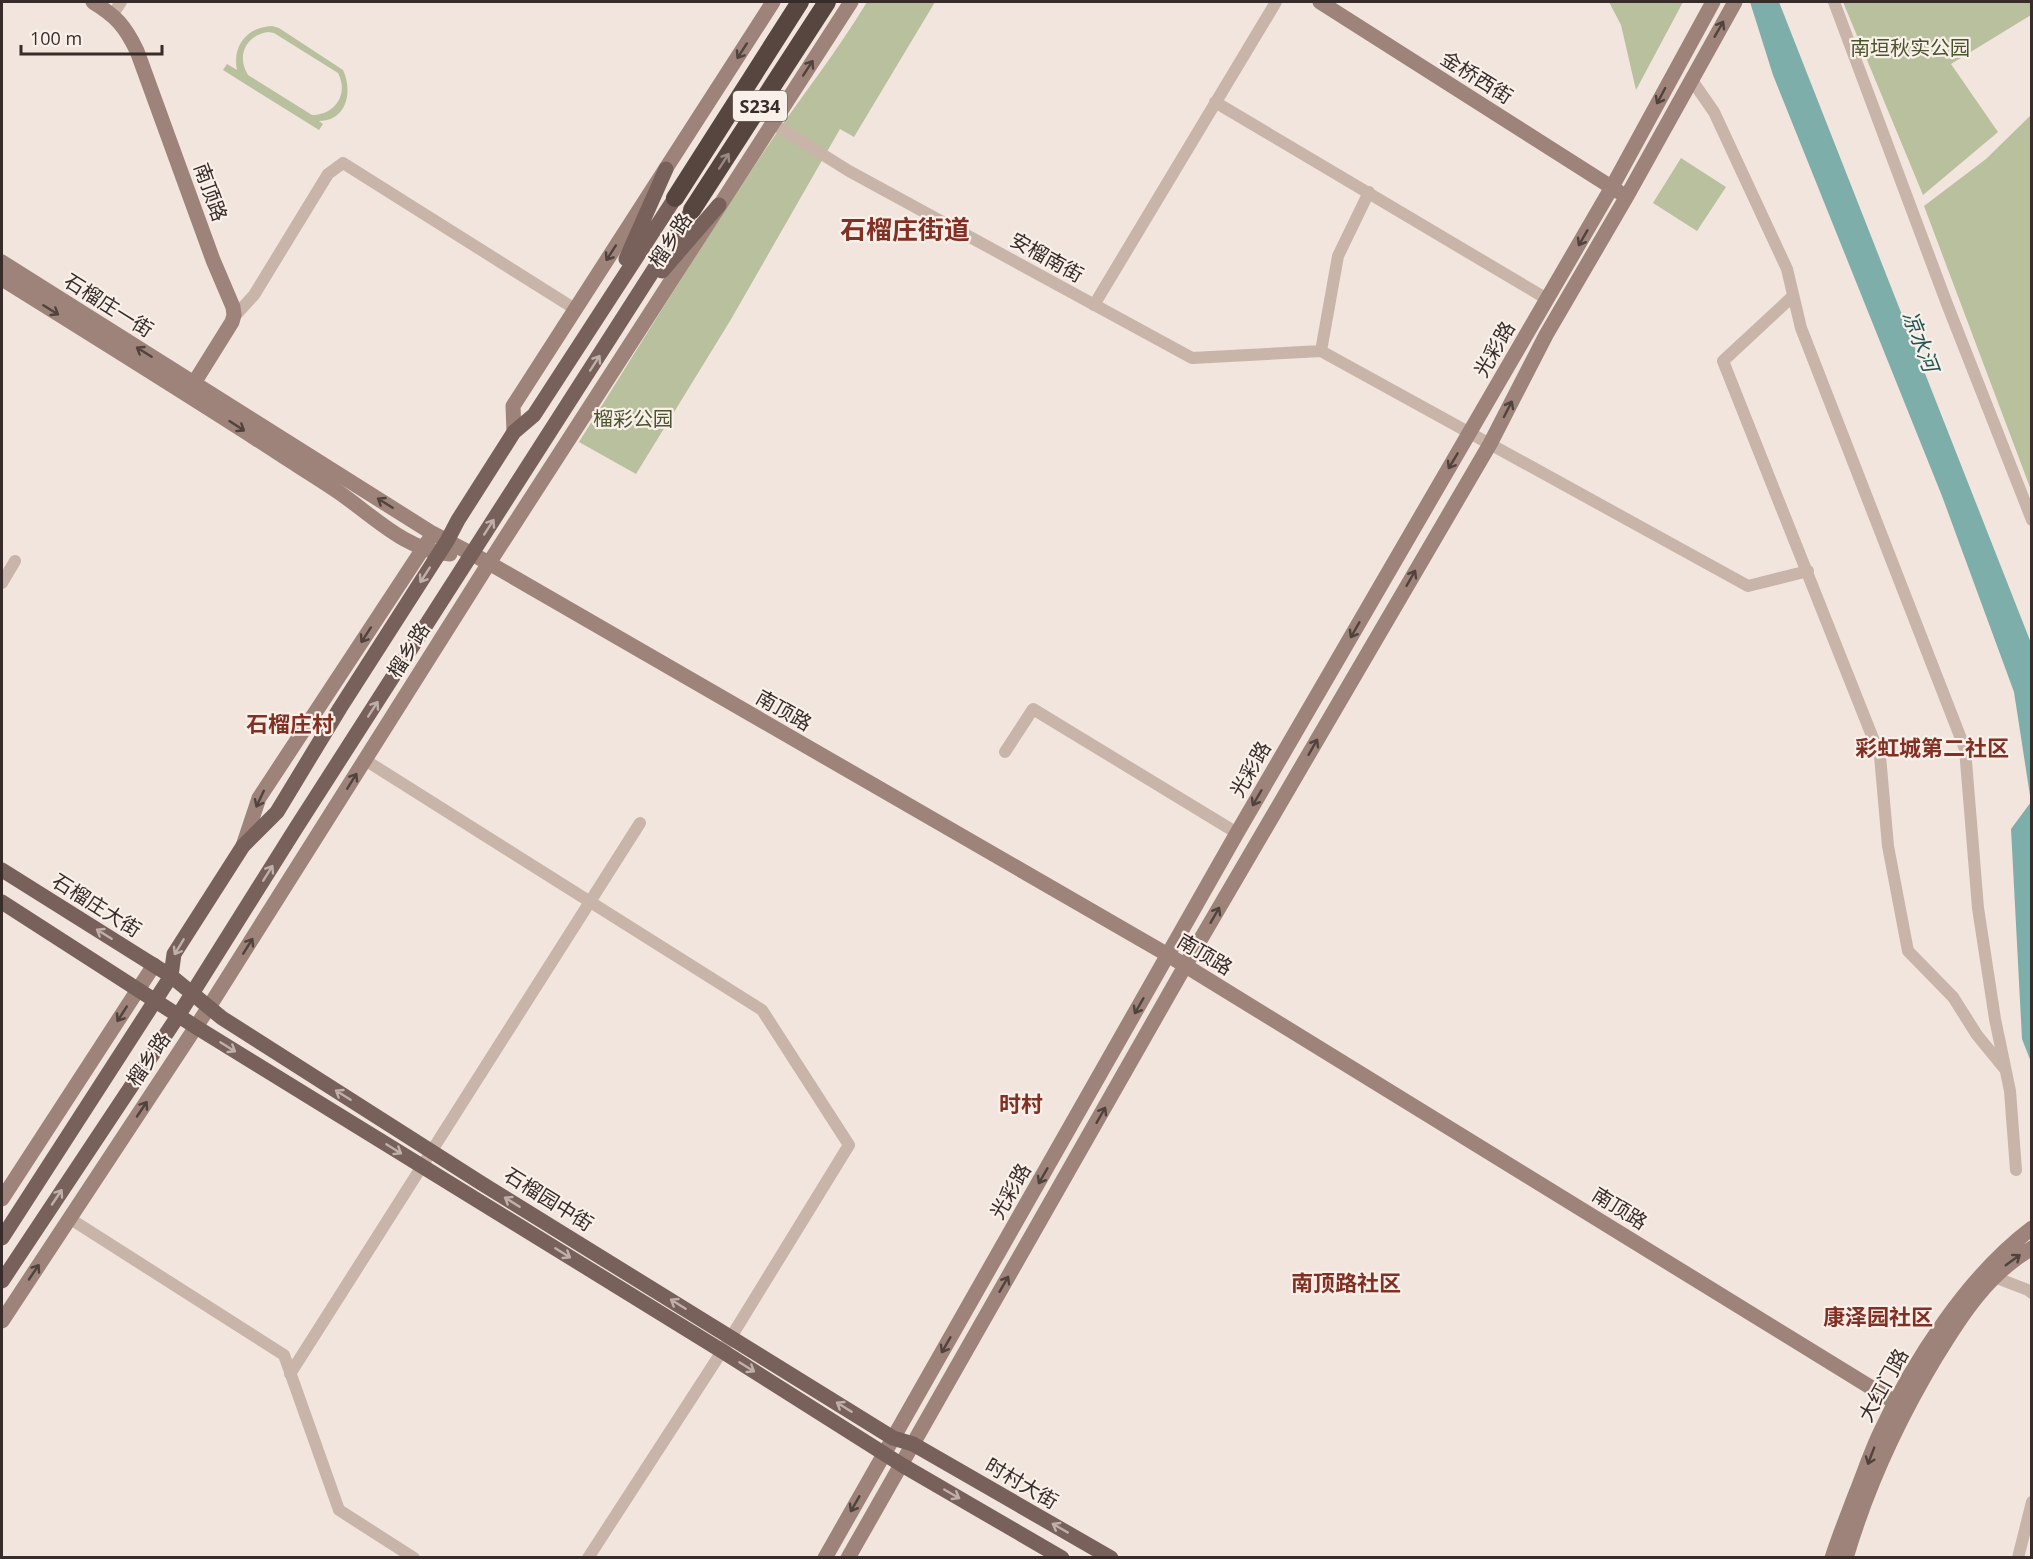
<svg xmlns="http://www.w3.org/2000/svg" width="2033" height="1559" font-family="'Open Sans','Noto Sans SC',sans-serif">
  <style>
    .green { fill: #b8c09d; fill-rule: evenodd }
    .water { fill: #7daeaa }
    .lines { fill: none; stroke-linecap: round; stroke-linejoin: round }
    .street { stroke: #c9b4a9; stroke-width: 12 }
    .secondary { stroke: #9d837a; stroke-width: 15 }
    .primary { stroke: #78615a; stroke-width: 15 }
    .highway { stroke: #574540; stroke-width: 18 }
    .oneway { stroke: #50423d }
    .oneway2 { stroke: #988984 }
    .oneway3 { stroke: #bfb0a9 }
    .labels { text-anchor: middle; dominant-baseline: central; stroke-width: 4.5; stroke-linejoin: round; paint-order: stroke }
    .shield { fill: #f9f0e9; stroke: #716763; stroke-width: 1.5 }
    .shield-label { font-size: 18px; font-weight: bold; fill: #372c29 }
    .park-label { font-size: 20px; fill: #4a542d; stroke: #f9f0e9 }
    .street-label { font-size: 20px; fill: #372c29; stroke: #f9f0e9 }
    .water-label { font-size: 21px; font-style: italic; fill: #205754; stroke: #f9f0e9 }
    .quarter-label { font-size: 22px; font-weight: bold; fill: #833024; stroke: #f9f0e9 }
    .district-label { font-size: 26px; font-weight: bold; fill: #833024; stroke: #f9f0e9 }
  </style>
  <rect width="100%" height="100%" fill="#f1e5dd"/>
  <path class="green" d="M 867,2 L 935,2 L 854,137 L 840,129 L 730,321 L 636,474 L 579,442 C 641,343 702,244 767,147 C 800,98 837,52 867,2 Z
    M 1609,2 L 1683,2 L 1636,90 L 1621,25 Z
    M 1843,2 L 2031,2 L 2031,15 L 1951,64 L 1998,132 L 1923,195 Z
    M 272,26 L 279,28 L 343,70 C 353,91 347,121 319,121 L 323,124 L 319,130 L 223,70 L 227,64 L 237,70 C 232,46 247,27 272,26 ZM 268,32 L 274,33 L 338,73 C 349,94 335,115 312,115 L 248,75 C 236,56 246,35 268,32 Z
    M 2031,115 L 2031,490 L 1924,206 L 1986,159 Z
    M 1681,158 L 1726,187 L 1697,231 L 1653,203 Z"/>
  <path class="water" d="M 1750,2 L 1779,2 L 2031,643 L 2031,1062 L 2022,1039 L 2011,829 L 2031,802 L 2014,692 L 1942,496 L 1773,75 Z"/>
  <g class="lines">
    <path class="street" d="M 1834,2 L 1947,304 L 2032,520
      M 113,14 L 121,2
      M 1691,79 L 1714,112 L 1787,269 L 1801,328 L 1965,749 L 1978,908 L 1995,1019 L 2010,1091 L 2016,1170
      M 1215,102 L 1547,299
      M 772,123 L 849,171 L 1192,358 L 1321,351
      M 1369,192 L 1338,256 L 1321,351 L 1748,586 L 1808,571
      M 1793,296 L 1723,361 L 1880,756 L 1888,846 L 1908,951 L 1953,997 L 1977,1035 L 2004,1068
      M 1094,305 L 1276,2
      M 233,318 L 254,295 L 328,174 L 343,163 L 575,309
      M 2,583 L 15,561
      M 1005,752 L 1033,709 L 1237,833
      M 365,760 L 762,1010 L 849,1145 L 728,1342 L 588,1558
      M 69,1218 L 284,1355 L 339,1510 L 414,1558
      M 1994,1277 L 2028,1290 L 2032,1293
      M 290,1374 L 640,823
      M 2018,1558 L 2032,1502"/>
    <path class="secondary" d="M 93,2 C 116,16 125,26 137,51 L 213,260 L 233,307 L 234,315 L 232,322 L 189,391
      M 1320,2 L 1619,192
      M 2,262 L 432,533 L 489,563 L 1168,955 L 1906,1409
      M 2,279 C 92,335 182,391 272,449 C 293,463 315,476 337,491 C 371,514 407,552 450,554
      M 514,432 L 513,406 L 773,2
      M 243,846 L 259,798 L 428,541
      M 2,1199 L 154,965
      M 2,1321 L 209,1007 L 489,563 L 851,2
      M 825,1558 L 1237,833 L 1612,187 L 1713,2
      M 848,1558 L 1185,966 L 1490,444 L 1546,335 L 1627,196 L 1735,2
      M 1832,1558 C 1839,1536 1848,1514 1856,1493 C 1864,1473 1871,1452 1880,1433 C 1913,1361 1968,1276 2032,1228
      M 1846,1558 C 1867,1487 1898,1420 1936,1357 C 1962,1314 1988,1274 2032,1248"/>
    <path class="primary" d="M 626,259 L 666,169
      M 662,271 L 719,205
      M 2,870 L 171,976 L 222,1018 L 481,1183 L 893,1438 L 913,1444 L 1111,1558
      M 2,902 L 196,1027 L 722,1351 L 902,1465 L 1062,1558
      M 2,1238 L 171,976 L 174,954 L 243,846 L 277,812 L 340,708 L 447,541 L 458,520 L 514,432 L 534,415 L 675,198
      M 2,1281 L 178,1016 L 296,828 L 692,210"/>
    <path class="highway" d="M 675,198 L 800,2
      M 692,210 L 827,2"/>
  </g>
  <defs><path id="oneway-shaft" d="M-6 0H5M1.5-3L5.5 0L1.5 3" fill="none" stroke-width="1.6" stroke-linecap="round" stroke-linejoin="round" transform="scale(1.5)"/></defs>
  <g class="oneway">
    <use href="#oneway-shaft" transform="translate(1719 29) rotate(-60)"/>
    <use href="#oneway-shaft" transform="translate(742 51) rotate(123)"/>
    <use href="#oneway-shaft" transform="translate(808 68) rotate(-57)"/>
    <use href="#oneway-shaft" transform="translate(1661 96) rotate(118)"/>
    <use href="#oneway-shaft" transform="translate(1583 238) rotate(120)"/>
    <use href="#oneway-shaft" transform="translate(611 253) rotate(123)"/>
    <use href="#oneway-shaft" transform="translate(51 310) rotate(32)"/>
    <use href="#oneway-shaft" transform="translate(144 352) rotate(-148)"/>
    <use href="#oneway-shaft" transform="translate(1508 409) rotate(-63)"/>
    <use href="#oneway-shaft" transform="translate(237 426) rotate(33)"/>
    <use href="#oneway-shaft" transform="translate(1453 461) rotate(121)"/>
    <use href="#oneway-shaft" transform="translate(385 503) rotate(-148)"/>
    <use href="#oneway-shaft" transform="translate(1411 578) rotate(-60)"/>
    <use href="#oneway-shaft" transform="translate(1355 630) rotate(120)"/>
    <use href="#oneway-shaft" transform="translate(366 635) rotate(123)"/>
    <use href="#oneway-shaft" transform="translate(1313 747) rotate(-60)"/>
    <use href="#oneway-shaft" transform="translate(352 781) rotate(-58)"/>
    <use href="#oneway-shaft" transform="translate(1257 798) rotate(120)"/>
    <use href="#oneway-shaft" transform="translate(260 799) rotate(115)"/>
    <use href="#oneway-shaft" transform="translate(1215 915) rotate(-60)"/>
    <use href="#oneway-shaft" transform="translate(248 946) rotate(-58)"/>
    <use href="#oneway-shaft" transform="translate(1139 1006) rotate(120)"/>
    <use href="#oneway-shaft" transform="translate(122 1014) rotate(123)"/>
    <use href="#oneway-shaft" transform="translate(142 1109) rotate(-56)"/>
    <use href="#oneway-shaft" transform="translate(1101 1115) rotate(-60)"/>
    <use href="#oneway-shaft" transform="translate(1043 1176) rotate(120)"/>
    <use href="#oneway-shaft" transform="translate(2013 1260) rotate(-36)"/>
    <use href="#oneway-shaft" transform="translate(34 1272) rotate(-56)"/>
    <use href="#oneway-shaft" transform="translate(1004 1284) rotate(-60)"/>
    <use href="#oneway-shaft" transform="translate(946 1345) rotate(120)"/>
    <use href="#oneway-shaft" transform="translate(1871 1456) rotate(111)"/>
    <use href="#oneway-shaft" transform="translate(855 1504) rotate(120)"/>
  </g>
  <use class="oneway2" href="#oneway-shaft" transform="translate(724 161) rotate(-57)"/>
  <g class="oneway3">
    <use href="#oneway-shaft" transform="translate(595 363) rotate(-57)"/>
    <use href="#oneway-shaft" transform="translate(489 527) rotate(-57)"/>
    <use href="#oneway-shaft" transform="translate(425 575) rotate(123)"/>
    <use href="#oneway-shaft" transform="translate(373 709) rotate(-57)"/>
    <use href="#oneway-shaft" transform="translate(268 873) rotate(-58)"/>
    <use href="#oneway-shaft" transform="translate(104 934) rotate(-148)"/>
    <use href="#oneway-shaft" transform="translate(179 947) rotate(121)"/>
    <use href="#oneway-shaft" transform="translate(228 1047) rotate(32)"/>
    <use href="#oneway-shaft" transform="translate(343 1095) rotate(-148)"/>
    <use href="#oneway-shaft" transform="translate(394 1149) rotate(32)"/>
    <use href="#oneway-shaft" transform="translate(57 1197) rotate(-56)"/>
    <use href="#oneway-shaft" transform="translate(512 1202) rotate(-148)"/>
    <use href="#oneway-shaft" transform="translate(563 1253) rotate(32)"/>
    <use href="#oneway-shaft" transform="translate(678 1304) rotate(-148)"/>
    <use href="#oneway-shaft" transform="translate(747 1367) rotate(32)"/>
    <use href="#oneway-shaft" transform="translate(844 1407) rotate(-148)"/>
    <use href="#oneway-shaft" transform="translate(952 1494) rotate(30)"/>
    <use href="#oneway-shaft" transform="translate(1060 1528) rotate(-150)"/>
  </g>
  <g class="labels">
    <rect class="shield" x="733" y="91" width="54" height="30" rx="4.5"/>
    <g class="shield-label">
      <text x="760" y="106">S234</text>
    </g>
    <g class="park-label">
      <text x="1910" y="47">南垣秋实公园</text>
      <text x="633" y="418">榴彩公园</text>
    </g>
    <g class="street-label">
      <text transform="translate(1477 77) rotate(32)">金桥西街</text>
      <text transform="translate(211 192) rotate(70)">南顶路</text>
      <text transform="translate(670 240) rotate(-57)">榴乡路</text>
      <text transform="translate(1047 257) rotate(29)">安榴南街</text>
      <text transform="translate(109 305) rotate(32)">石榴庄一街</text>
      <text transform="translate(1494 349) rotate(-60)">光彩路</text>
      <text transform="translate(408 650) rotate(-58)">榴乡路</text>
      <text transform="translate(784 710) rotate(30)">南顶路</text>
      <text transform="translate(1250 769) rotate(-60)">光彩路</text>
      <text transform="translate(97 905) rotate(32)">石榴庄大街</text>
      <text transform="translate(1205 954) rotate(31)">南顶路</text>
      <text transform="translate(148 1059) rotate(-56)">榴乡路</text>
      <text transform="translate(1010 1191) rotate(-60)">光彩路</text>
      <text transform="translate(549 1199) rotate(32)">石榴园中街</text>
      <text transform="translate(1620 1208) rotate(32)">南顶路</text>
      <text transform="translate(1883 1385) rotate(-61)">大红门路</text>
      <text transform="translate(1022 1483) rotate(30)">时村大街</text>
    </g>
    <g class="water-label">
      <text transform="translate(1921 341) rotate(69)">凉水河</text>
    </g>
    <g class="quarter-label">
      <text x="290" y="723">石榴庄村</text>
      <text x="1932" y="747">彩虹城第二社区</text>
      <text x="1021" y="1103">时村</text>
      <text x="1346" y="1282">南顶路社区</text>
      <text x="1878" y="1316">康泽园社区</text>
    </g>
    <g class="district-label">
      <text x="905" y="229">石榴庄街道</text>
    </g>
  </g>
  <rect width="2033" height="1559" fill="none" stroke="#372c29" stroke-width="6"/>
  <path d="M21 45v9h141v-9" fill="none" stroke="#372c29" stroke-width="3"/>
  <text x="30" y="45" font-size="18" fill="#372c29" stroke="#f9f0e9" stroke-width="4.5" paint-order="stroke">100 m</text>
</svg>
